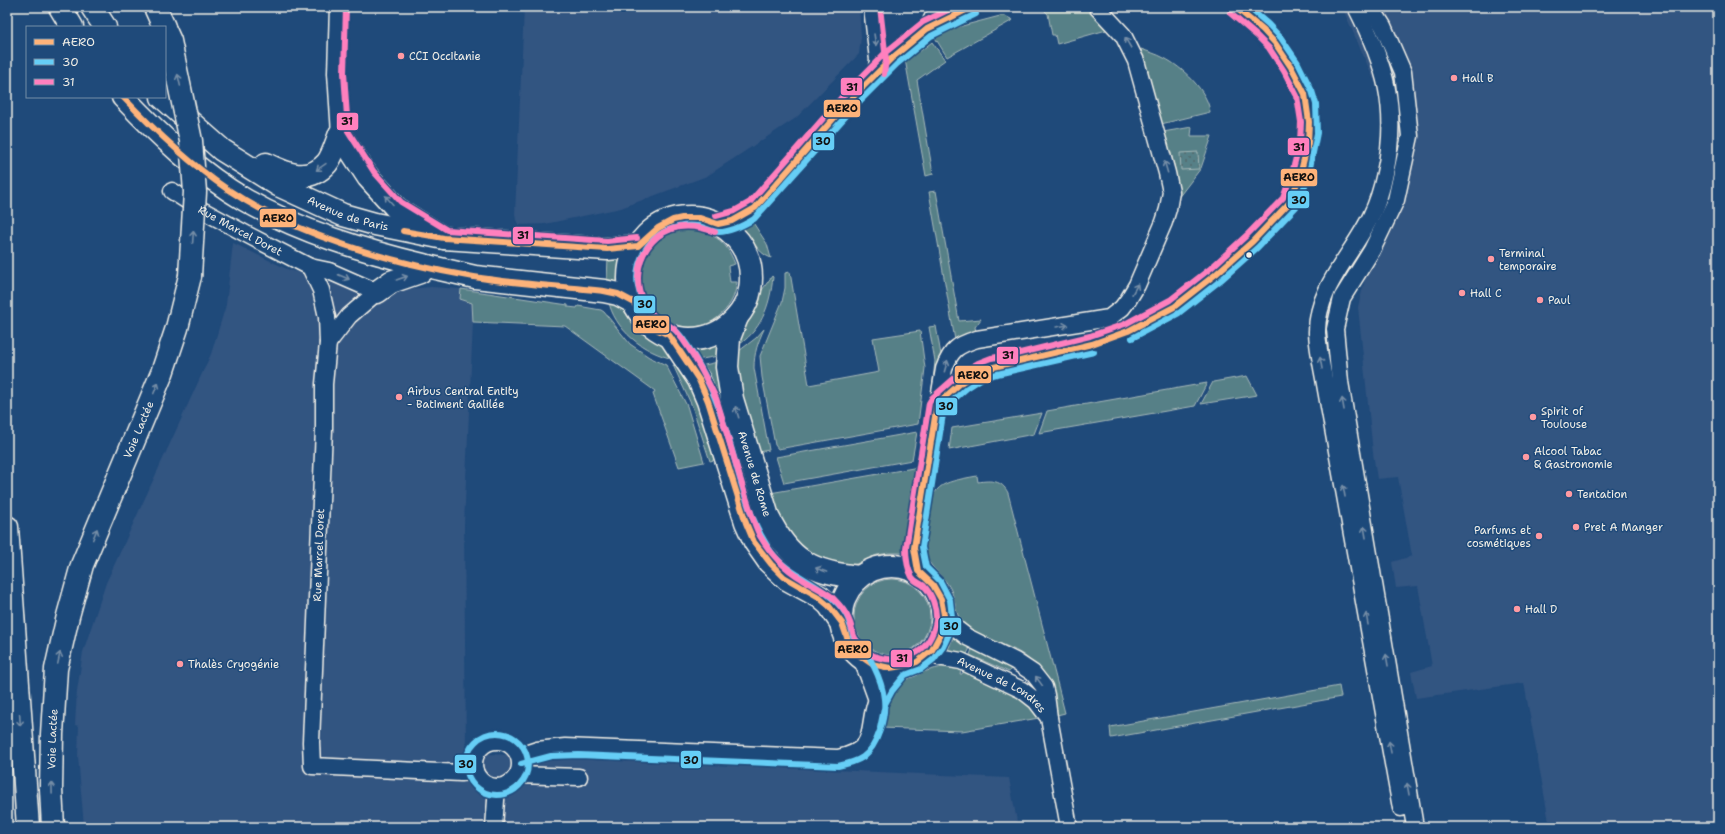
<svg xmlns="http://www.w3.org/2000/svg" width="1725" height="834" font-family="'Shantell Sans',sans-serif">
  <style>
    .built { fill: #325481 }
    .grass { fill: #578087; stroke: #a6b8b8 }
    .park { fill: url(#park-dots); stroke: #a6b8b8 }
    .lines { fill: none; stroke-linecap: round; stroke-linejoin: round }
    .street-casing { stroke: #f4f1e8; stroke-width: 19 }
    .primary-casing { stroke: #f4f1e8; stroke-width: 25 }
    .highway-casing { stroke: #f4f1e8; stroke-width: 25 }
    .street { stroke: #1f4a7a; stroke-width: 16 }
    .primary { stroke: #1f4a7a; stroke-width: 22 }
    .highway { stroke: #1f4a7a; stroke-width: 22 }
    .highway-bridge-casing { stroke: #f4f1e8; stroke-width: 25; stroke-linecap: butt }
    .highway-bridge { stroke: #1f4a7a; stroke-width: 22 }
    .bus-1-casing { stroke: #1f4a7a; stroke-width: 9 }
    .bus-2-casing { stroke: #1f4a7a; stroke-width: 9 }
    .bus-3-casing { stroke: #1f4a7a; stroke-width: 9 }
    .bus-1 { stroke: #feb37a; stroke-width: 6 }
    .bus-2 { stroke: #66cef6; stroke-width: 6 }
    .bus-3 { stroke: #ff80be; stroke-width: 6 }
    .oneway { stroke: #748da6 }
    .poi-dot { fill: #ff9aa2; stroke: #1f4a7a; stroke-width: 1.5 }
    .bus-dot { fill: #f4f1e8; stroke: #1f4a7a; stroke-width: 1.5 }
    .labels { text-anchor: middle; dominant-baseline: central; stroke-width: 3; stroke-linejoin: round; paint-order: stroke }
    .poi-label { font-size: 11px; fill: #f4f1e8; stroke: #1f4a7a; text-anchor: start }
    .street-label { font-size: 11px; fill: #f4f1e8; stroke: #1f4a7a }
    .line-badge { stroke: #1f4a7a; stroke-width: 1.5 }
    .pale-badge-label { font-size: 11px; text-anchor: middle; font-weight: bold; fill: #111 }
  </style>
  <defs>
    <pattern id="park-dots" width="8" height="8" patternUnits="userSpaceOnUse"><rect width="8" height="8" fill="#578087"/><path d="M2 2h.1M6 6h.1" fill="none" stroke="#51676a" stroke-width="1.8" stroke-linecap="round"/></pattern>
  </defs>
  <rect width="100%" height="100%" fill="#1f4a7a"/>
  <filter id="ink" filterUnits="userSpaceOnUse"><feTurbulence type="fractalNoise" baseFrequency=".025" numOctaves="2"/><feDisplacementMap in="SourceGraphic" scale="8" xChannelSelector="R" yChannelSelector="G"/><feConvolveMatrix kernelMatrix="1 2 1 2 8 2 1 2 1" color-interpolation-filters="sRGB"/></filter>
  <g filter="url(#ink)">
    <path class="built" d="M 524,7 L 859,7 L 861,37 L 859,54 L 796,118 L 707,176 L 621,208 L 545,224 L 519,225 L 516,220 L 515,214 Z
      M 1342,7 L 1718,7 L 1718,827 L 1550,827 L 1524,683 L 1416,698 L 1411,672 L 1432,666 L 1418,586 L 1396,588 L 1392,562 L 1412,556 L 1398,477 L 1377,479 L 1373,453 L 1358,307 L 1400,139 Z
      M 233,243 L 287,269 L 382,298 L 408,289 L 431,287 L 461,289 L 460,299 L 472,302 L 473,322 L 464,525 L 466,753 L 1009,778 L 1018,827 L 84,827 L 78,756 L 79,726 L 75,725 L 77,691 L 83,652 L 106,583 L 211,354 L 226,305 Z"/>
    <path class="grass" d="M 1041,7 L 1091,7 L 1110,29 L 1057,44 L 1055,35 L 1052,35 L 1048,14 Z
      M 1000,16 L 1005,16 L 1013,20 L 947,57 L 934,36 L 943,31 Z
      M 932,42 L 945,60 L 917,80 L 933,174 L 926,176 L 905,59 L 916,49 L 919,52 Z
      M 1141,49 C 1149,52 1157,54 1164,58 C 1182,67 1208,91 1210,112 L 1161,124 Z
      M 1192,127 L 1191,136 L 1212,136 L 1201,168 L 1178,198 L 1177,178 L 1172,157 L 1163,132 Z
      M 936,191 L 959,321 L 981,319 L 975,327 L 976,332 L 966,334 L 955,340 L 929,192 Z
      M 752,221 L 767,244 L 771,258 C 755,252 754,238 742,227 L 743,226 Z
      M 686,229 C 713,233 725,238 735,264 L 728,266 L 730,282 L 737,282 C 735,298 729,308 717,318 C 677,348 622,298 647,255 C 652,246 660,238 669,234 C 674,232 681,231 686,229 Z
      M 608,257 L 619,259 L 617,282 L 607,281 Z
      M 790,272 L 809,385 L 879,372 L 873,338 L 920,331 L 925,368 L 918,424 L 778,449 L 775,445 L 762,377 L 760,356 L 782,302 L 785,288 L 785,273 Z
      M 772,276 L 773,277 C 770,306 761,332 735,347 L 743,328 L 756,309 L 760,300 L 760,293 Z
      M 461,289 L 568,305 L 568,307 L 577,308 L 578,306 L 601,310 L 604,312 L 630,344 L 649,357 L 666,365 L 687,406 L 704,462 L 679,467 L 653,394 L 655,391 L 565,326 L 473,322 L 472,303 L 460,299 Z
      M 608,299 L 622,308 L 631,321 L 645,335 L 664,346 L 674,359 C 644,353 614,330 608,299 Z
      M 936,326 L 941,355 L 933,389 L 932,389 L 935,361 L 929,327 Z
      M 764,329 C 758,342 754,353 754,368 L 769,450 L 758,452 L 742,402 L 735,354 L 756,338 Z
      M 718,345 L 718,356 L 697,360 L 693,352 Z
      M 718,362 L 741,454 L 734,456 L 700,366 Z
      M 673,365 C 692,369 711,440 718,459 L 710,461 L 692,406 Z
      M 1247,376 L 1257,395 L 1201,404 L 1213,382 Z
      M 1207,383 L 1195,406 L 1039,433 L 1047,411 Z
      M 1042,413 L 1034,434 L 949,450 L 952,428 Z
      M 917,432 L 912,460 L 784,483 L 776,457 Z
      M 919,467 L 905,543 L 905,553 L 889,553 L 877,555 L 856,564 L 844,566 L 807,555 L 782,525 L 770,493 Z
      M 977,476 L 978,482 C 991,480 1002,480 1008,493 L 1065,713 L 1057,715 C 1051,702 1043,678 1036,667 C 1019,643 982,643 964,624 C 954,615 956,599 950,588 C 944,576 931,569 926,556 C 922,546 924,534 926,523 C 932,484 939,483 977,476 Z
      M854 617a38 38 0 1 1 76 0a38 38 0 1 1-76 0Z
      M 953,638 L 970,648 L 967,654 L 948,650 Z
      M 972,649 L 1011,668 L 1009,672 L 970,655 Z
      M 943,667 L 961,670 L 960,674 L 962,674 L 964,671 C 986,681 1029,694 1039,718 L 962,731 L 881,728 C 885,720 884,710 887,701 C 892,681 925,670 943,667 Z
      M 1339,686 L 1341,697 L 1111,738 L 1110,727 Z"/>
    <path class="park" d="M 1198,152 L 1199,169 L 1181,170 L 1180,153 Z"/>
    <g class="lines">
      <g class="street-casing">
        <g id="street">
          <path d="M 338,7 L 336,73 L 340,134"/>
          <path d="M 872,7 L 878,60 L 876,73"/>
          <path d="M 1356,7 C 1385,64 1399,109 1385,173 C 1382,188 1378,202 1371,216 C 1353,254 1316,288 1317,333 C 1318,350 1322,367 1325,384 L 1401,808"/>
          <path d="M 1371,7 L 1383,26 L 1403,72 L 1410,136 L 1396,200 L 1372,250 L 1342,298 L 1335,329 L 1340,382 L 1415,827"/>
          <path d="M 927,29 L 933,17 L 940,7"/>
          <path id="s1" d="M 172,191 L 200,209 L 248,235 L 310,267 L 321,290 L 327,317 L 328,343 L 324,384 L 324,429 L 311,742 L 312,766 L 461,773 L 475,771"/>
          <path d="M 718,224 C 731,221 744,217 755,208 L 848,102 L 892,58 L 927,29 L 972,7"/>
          <path d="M 310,267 L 329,271 L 377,292"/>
          <path d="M 328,343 L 349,316 L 377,292"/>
          <path d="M 920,573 L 915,555 L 914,544 L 944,369 C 951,349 958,345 977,339 L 1109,318 L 1122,308 L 1128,300 L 1137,285 L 1164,222 L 1168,209 L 1171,192 L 1167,173 L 1136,61 L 1123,35 L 1097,7"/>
          <path d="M 944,619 L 967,637 L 1015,661 L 1033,673 L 1044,687 L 1046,695 L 1049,718 L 1069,827"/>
          <path id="s2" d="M 927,655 L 961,661 L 1022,690 L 1036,701 L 1049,718"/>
          <path d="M 860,656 L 868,675 L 877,700"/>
          <circle cx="497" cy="764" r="23"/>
          <path d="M 519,756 L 537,750 L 565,747 L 838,758 C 881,749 865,726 878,697 C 883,686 893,677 901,667"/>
          <path d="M 518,775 L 579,777"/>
          <path d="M 494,827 L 497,787"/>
        </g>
      </g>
      <g class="primary-casing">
        <g id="primary">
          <path d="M 340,134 L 368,177 L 396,208 L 444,238 L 607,249 L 638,246"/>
          <circle cx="690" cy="278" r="61"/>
          <path d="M 377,292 L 391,282 L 420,272 L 427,266 L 475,277 L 604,291 L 618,294 L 633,302"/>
          <path id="s3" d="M 737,317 L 729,338 L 727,367 L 732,399 L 768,517 C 789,560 812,573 859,577"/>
          <path d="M 669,335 L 699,380 L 708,401 L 746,522 L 755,542 L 769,562 L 787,579 L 820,597 L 829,605 L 841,623"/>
          <circle cx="892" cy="617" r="51"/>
        </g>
      </g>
      <g class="highway-casing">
        <g id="highway">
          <path d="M 60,7 L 72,27"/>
          <path d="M 92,7 L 105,27"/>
          <path d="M 155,7 L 164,27"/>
          <path d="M 123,97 C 160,136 199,173 245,200 C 301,232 364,251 427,266"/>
          <path id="s4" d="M 162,97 L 222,150 L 278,185 L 343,215 L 375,224 L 444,238"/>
          <path d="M 266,164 C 286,174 309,184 327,163 C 333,156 336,143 340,134"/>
          <path d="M 7,527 L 28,827"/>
          <path id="s5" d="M 53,827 L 51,789 L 52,734 L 56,669 L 68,616 L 82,565 L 162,373 L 177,328 L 190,276"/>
        </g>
      </g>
      <use href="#street" class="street"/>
      <use href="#primary" class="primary"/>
      <use href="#highway" class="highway"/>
      <g class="highway-bridge-casing">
        <path id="highway-bridge" d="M 165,30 L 170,41 L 191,141 L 195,192 L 190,276"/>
      </g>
      <use href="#highway-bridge" class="highway-bridge"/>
      <g class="bus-1-casing">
        <path id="bus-1" d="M 123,97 C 155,131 189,163 227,189 C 297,236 392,263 474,277 C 517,284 561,286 604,291 L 618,294 L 633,302 L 648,322 L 658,330 L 669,335 L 699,380 L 708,401 L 746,523 L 754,542 L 771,564 L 784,577 L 817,596 L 829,606 L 842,623 L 850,646 L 856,653 L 872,664 L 890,668 L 908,665 L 917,662 L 932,650 L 941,633 L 944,615 L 941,599 L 933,585 L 918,571 L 914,548 L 937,404 L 962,382 L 981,370 L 1092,344 L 1128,331 L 1174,307 L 1216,274 L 1253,241 L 1290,202 L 1300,175 L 1308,143 L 1309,122 L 1305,94 L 1291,67 L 1275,43 L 1263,30 L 1235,7
          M 403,231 L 444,238 L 607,249 L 638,246 L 658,228 L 673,220 L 682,218 L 700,218 L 718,224 L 732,221 L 755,208 L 848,102 L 892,58 L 927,29 L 972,7"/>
      </g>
      <g class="bus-2-casing">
        <path id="bus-2" d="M 1132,338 L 1179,313 L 1221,280 L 1258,247 L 1296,207 L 1308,178 L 1317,133 L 1316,104 L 1312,91 L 1298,63 L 1281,38 L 1268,24 L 1248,7
          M 880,728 L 885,704 L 892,691 L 905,675 L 921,669 L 934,659 L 943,647 L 950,632 L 952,617 L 950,600 L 940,581 L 926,567 L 922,547 L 944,408 L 967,388 L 984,377 L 1094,352
          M466 764a31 31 0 1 1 62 0a31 31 0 1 1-62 0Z
          M 521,764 L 551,756 L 579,755 L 838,766 C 847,764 856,762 863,757 C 878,746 886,717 884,699 C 883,688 879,677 874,667 C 871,660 868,653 863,647 C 860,644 856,640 853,636 C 852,633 852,629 850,625 C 848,616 843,609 837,603 C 816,580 786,576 768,547 C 744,510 738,465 724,424 C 717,401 708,380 696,359 C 690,349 683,336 674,329 C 668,324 660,322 655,317 C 636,301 632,273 644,252 C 654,233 676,223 698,226 C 705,227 711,232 719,232 C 731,232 744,225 754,219 L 854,107 L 897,64 L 931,36 L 976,14"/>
      </g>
      <g class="bus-3-casing">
        <path id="bus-3" d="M 346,7 L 344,73 L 348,131 L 374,172 L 401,202 L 447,230 L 607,241 L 637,238
          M 880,7 L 886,60 L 884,74
          M 716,216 L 734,211 L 750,202 L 842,97 L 886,52 L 923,22 L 954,7
          M 715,232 C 696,225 674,223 657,237 C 634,257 631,292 653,315 C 660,323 671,324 677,332 C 693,352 705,376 716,398 C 726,430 735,462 745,494 C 750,508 753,523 760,536 C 770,553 785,569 802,579 C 812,586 824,590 833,598 C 839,604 846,612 849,620 C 852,626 852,634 856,640 C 866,659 893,664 912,655 C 926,650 934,634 936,620 C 937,609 932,594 924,586 C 920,583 915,582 912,577 C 907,568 906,557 906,548 L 929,403 L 932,398 L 957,376 L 978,363 L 991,358 L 1016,354 L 1090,336 L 1125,324 L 1170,300 L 1211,268 L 1247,235 L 1283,198 L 1292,173 L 1300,142 L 1301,122 L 1297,96 L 1284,71 L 1269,48 L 1257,36 L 1230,13"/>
      </g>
      <use href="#bus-1" class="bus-1"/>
      <use href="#bus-2" class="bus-2"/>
      <use href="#bus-3" class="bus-3"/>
    </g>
    <defs><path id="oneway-shaft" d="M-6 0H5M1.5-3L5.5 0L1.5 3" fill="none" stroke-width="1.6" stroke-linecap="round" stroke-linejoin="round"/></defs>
    <g class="oneway">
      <use href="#oneway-shaft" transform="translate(875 40) rotate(81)"/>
      <use href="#oneway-shaft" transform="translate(1128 43) rotate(-120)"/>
      <use href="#oneway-shaft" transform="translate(179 80) rotate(-103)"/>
      <use href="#oneway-shaft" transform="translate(321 167) rotate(145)"/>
      <use href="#oneway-shaft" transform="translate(1166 167) rotate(-106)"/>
      <use href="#oneway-shaft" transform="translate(389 200) rotate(-132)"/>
      <use href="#oneway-shaft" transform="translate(193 237) rotate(-86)"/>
      <use href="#oneway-shaft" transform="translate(344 277) rotate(23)"/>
      <use href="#oneway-shaft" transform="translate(402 278) rotate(-19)"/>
      <use href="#oneway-shaft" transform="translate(1135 289) rotate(-61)"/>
      <use href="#oneway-shaft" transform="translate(1062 326) rotate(-9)"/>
      <use href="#oneway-shaft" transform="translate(1321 363) rotate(-100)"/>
      <use href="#oneway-shaft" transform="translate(946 366) rotate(-74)"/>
      <use href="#oneway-shaft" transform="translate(156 388) rotate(-68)"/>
      <use href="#oneway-shaft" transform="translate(1343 404) rotate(-100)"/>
      <use href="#oneway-shaft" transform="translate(737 412) rotate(-107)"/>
      <use href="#oneway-shaft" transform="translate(1344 491) rotate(-100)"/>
      <use href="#oneway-shaft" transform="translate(1365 532) rotate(-100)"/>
      <use href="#oneway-shaft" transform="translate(95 534) rotate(-68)"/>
      <use href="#oneway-shaft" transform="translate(821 570) rotate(-160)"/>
      <use href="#oneway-shaft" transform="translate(1367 619) rotate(-100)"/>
      <use href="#oneway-shaft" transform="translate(59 658) rotate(-78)"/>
      <use href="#oneway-shaft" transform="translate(1387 660) rotate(-100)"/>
      <use href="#oneway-shaft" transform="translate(1039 681) rotate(-126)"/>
      <use href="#oneway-shaft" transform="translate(20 720) rotate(86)"/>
      <use href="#oneway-shaft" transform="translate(1390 747) rotate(-100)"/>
      <use href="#oneway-shaft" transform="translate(52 788) rotate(-91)"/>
      <use href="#oneway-shaft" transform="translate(1408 789) rotate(-100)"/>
    </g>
  </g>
  <g class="poi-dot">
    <circle cx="401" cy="56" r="4"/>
    <circle cx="1454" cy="78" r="4"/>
    <circle cx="1491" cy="259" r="4"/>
    <circle cx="1462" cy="293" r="4"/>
    <circle cx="1540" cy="300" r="4"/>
    <circle cx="399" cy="397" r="4"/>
    <circle cx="1533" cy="417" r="4"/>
    <circle cx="1526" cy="457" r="4"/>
    <circle cx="1569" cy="494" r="4"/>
    <circle cx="1576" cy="527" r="4"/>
    <circle cx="1539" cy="536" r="4"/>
    <circle cx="1517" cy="609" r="4"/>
    <circle cx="180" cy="664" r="4"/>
  </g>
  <circle class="bus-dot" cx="1249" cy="255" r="3.5"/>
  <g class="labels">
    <g class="poi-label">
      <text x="409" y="56">CCI Occitanie</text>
      <text x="1462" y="78">Hall B</text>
      <text x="1499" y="253">Terminal<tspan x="1499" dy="13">temporaire</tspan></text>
      <text x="1470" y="293">Hall C</text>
      <text x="1548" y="300">Paul</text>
      <text x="407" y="391">Airbus Central Entity<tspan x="407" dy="13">- Batiment Galilée</tspan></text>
      <text x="1541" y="411">Spirit of<tspan x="1541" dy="13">Toulouse</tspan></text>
      <text x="1534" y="451">Alcool Tabac<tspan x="1534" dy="13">&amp; Gastronomie</tspan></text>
      <text x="1577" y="494">Tentation</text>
      <text x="1584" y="527">Pret A Manger</text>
      <text x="1531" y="530" text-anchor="end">Parfums et<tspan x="1531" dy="13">cosmétiques</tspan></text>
      <text x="1525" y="609">Hall D</text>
      <text x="188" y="664">Thalès Cryogénie</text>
    </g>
    <g class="street-label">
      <text stroke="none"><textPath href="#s4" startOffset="222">Avenue de Paris</textPath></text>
      <text stroke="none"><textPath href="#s1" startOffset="79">Rue Marcel Doret</textPath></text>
      <text stroke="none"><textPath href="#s5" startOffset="412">Voie Lactée</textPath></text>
      <text stroke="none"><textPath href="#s3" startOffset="162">Avenue de Rome</textPath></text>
      <text transform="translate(319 555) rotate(-88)">Rue Marcel Doret</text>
      <text stroke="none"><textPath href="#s2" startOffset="82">Avenue de Londres</textPath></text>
      <text stroke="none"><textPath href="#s5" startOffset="88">Voie Lactée</textPath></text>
    </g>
  </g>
  <g class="line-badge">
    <rect x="840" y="77" width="23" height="19" rx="4" fill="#ff80be"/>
    <rect x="823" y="99" width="38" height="19" rx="4" fill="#feb37a"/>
    <rect x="336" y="112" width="23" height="19" rx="4" fill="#ff80be"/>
    <rect x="812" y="132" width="23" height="19" rx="4" fill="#66cef6"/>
    <rect x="1287" y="137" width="23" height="19" rx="4" fill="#ff80be"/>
    <rect x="1280" y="168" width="38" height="19" rx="4" fill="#feb37a"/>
    <rect x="1287" y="190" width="23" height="19" rx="4" fill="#66cef6"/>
    <rect x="259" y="208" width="38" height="20" rx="4" fill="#feb37a"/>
    <rect x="512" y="226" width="22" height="19" rx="4" fill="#ff80be"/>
    <rect x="633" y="295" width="23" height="19" rx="4" fill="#66cef6"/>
    <rect x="632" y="315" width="38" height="19" rx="4" fill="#feb37a"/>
    <rect x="996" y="346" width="23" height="19" rx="4" fill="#ff80be"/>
    <rect x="954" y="365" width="38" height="19" rx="4" fill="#feb37a"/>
    <rect x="935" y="397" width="23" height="19" rx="4" fill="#66cef6"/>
    <rect x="939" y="617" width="23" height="19" rx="4" fill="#66cef6"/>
    <rect x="834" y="640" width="38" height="19" rx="4" fill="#feb37a"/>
    <rect x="890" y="649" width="23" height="19" rx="4" fill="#ff80be"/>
    <rect x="680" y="750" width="22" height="19" rx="4" fill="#66cef6"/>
    <rect x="454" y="754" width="23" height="20" rx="4" fill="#66cef6"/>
  </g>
  <g class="pale-badge-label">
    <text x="852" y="91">31</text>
    <text x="842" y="112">AERO</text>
    <text x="347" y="125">31</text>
    <text x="823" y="145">30</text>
    <text x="1299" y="151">31</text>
    <text x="1299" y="181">AERO</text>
    <text x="1299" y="204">30</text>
    <text x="278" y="222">AERO</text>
    <text x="523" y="239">31</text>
    <text x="645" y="308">30</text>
    <text x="651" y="328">AERO</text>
    <text x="1008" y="359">31</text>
    <text x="973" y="379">AERO</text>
    <text x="946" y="410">30</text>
    <text x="951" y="630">30</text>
    <text x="853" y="653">AERO</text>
    <text x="902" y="662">31</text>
    <text x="691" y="764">30</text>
    <text x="466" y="768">30</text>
  </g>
  <rect width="1725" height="834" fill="none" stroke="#1f4a7a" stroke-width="24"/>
  <rect x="12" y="12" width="1701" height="810" fill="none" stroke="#f4f1e8" stroke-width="1.5" filter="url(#ink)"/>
  <rect x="26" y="26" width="140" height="72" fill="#1f4a7a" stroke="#748da6"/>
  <rect x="34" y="39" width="20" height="6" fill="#feb37a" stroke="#748da6"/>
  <text x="62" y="46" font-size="12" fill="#f4f1e8">AERO</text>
  <rect x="34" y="59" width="20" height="6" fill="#66cef6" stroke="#748da6"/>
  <text x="62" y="66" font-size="12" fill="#f4f1e8">30</text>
  <rect x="34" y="79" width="20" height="6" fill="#ff80be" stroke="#748da6"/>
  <text x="62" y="86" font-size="12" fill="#f4f1e8">31</text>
</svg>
